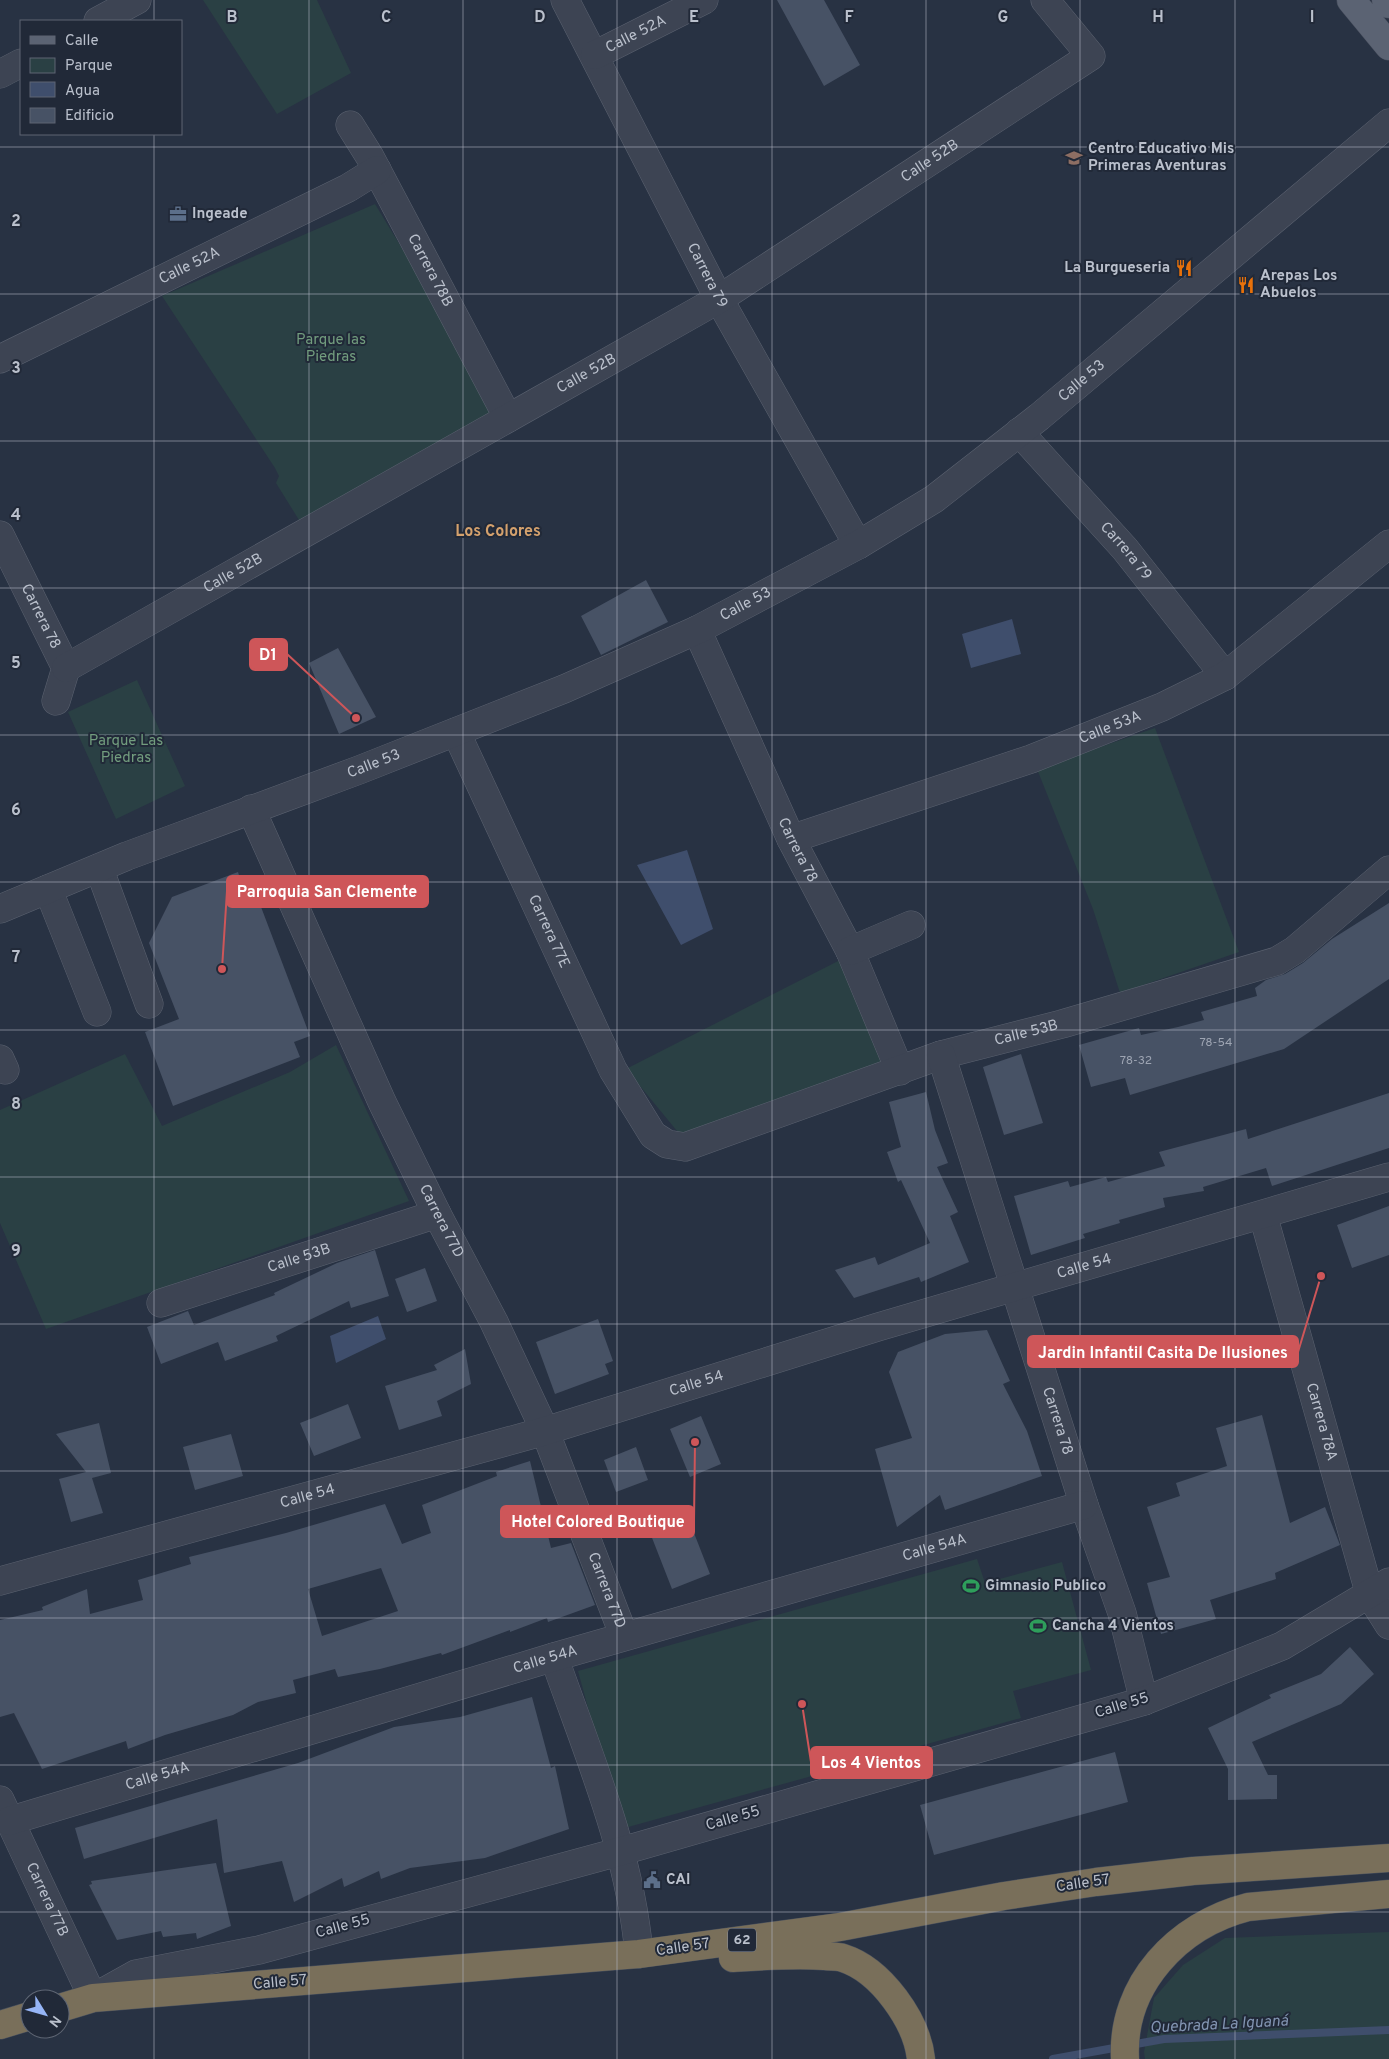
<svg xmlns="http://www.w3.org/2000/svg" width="1389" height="2059" font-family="Overpass,sans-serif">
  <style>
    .green { fill: #2a4044 }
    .water { fill: #3f4e6c }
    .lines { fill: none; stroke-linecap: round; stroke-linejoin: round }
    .stream { stroke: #3f4e6c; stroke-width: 8 }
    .building { fill: #475265; fill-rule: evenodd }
    .minor-casing { stroke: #5b6270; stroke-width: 29 }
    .major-casing { stroke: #464d5c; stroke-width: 29 }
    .highway-casing { stroke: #474f5d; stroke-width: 29 }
    .minor { stroke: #3d4453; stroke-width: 28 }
    .major { stroke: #5b6373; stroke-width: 28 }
    .highway { stroke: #796f5a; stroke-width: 28 }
    .grid { fill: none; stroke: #bac0cc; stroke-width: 1; stroke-opacity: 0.55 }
    .labels { text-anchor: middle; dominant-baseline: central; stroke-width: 4; stroke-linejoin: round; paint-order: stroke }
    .number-label { font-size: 12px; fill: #9da4b2 }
    .shield { fill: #212938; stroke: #8c93a0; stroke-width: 1 }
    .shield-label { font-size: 14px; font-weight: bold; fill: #bac0cc }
    .street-label { font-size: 15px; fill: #bac0cc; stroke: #212938 }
    .poi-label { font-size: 15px; font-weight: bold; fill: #bac0cc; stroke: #212938; text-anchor: start }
    .park-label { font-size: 15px; fill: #729d7e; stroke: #212938 }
    .neighbourhood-label { font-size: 16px; font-weight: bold; fill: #d4a16d; stroke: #212938 }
    .water-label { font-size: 16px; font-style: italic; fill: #8294b2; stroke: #212938 }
    .grid-label { font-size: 16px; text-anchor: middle; font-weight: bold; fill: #bac0cc; stroke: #212938; stroke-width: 4; stroke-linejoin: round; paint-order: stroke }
    .leader { fill: none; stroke: #ce5659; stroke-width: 2 }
    .callout-dot { fill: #ce5659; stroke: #212938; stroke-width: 2 }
    .callout { fill: #ce5659; stroke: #ce5659; stroke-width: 2 }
    .callout-label { font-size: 16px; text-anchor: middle; font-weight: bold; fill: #fff }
  </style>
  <rect width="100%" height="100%" fill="#283243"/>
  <path class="green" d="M 203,0 L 317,0 L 351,73 L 277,114 Z
    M 375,204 L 499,408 L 304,528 L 276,483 L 279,476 L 275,468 L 162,296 Z
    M 137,680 L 185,786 L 116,819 L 68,712 Z
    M 1155,728 L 1239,952 L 1120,993 L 1093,909 L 1037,769 Z
    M 846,957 L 896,1069 L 682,1137 L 626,1069 Z
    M 336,1045 L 409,1201 L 46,1329 L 0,1223 L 0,1110 L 125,1054 L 162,1126 L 290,1072 Z
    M 977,1559 L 985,1583 L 1062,1562 L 1091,1670 L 1013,1691 L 1021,1718 L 621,1829 L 578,1671 Z
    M 1389,1932 L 1389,2059 L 1145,2059 L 1144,2052 L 1154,1998 L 1183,1965 L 1225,1938 Z"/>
  <path class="water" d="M 1012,619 L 1021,654 L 971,668 L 962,634 Z
    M 687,850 L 713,929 L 681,945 L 637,865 Z
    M 378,1316 L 386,1339 L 336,1363 L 330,1336 Z"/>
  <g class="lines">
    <path class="stream" d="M 1053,2059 L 1164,2039 L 1389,2030"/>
  </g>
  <path class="building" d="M 777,0 L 824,0 L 860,65 L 824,86 Z
    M 646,580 L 668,622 L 601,655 L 581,616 Z
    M 338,648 L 376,717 L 339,734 L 309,663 Z
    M 238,872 L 245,895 L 258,899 L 310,1036 L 294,1042 L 300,1057 L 173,1106 L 145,1032 L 179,1019 L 149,943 L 172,897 Z
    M 1389,903 L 1389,979 L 1284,1049 L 1130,1095 L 1125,1078 L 1091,1087 L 1079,1045 L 1139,1028 L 1141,1035 L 1178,1027 L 1204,1020 L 1201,1012 L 1257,996 L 1255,988 L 1266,980 L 1285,974 L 1303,963 L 1332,939 Z
    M 1021,1054 L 1043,1123 L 1004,1135 L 983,1067 Z
    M 926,1092 L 935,1130 L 948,1163 L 937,1167 L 958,1212 L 950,1216 L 969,1262 L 921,1282 L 919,1277 L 854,1298 L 835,1270 L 875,1257 L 878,1265 L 930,1243 L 901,1180 L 898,1182 L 887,1152 L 901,1147 L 889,1102 Z
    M 1389,1093 L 1389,1148 L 1272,1186 L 1266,1168 L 1203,1187 L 1204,1191 L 1163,1198 L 1165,1207 L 1119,1220 L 1120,1223 L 1083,1234 L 1085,1238 L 1031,1255 L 1014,1196 L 1068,1181 L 1070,1187 L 1106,1177 L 1108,1182 L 1165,1166 L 1159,1152 L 1246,1129 L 1248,1139 Z
    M 1389,1206 L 1389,1255 L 1352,1268 L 1337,1225 Z
    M 375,1250 L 389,1296 L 351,1308 L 349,1301 L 276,1336 L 278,1341 L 225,1361 L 218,1342 L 161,1364 L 147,1327 L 188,1311 L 194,1325 L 275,1295 L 274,1293 L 337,1263 Z
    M 425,1268 L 437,1301 L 407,1312 L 395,1279 Z
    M 598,1319 L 613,1361 L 605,1364 L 609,1374 L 555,1394 L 536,1342 Z
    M 987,1330 L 1010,1381 L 1003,1384 L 1027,1431 L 1042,1476 L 945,1510 L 940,1495 L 897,1527 L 875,1449 L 912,1438 L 889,1372 L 898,1352 L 945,1334 Z
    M 465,1349 L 471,1384 L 437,1401 L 442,1416 L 399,1430 L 385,1386 L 437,1370 L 434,1365 Z
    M 348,1404 L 361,1438 L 314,1456 L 300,1423 Z
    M 1262,1415 L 1290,1523 L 1325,1507 L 1340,1545 L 1275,1573 L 1276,1579 L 1210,1600 L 1216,1619 L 1161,1634 L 1147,1583 L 1170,1577 L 1147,1507 L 1180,1496 L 1176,1483 L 1227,1466 L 1216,1428 Z
    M 701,1416 L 721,1464 L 690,1477 L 670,1429 Z
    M 99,1423 L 111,1473 L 92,1478 L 103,1513 L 71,1522 L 59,1479 L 86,1472 L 56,1434 Z
    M 231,1434 L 243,1476 L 195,1490 L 183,1447 Z
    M 636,1447 L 648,1480 L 616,1492 L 604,1460 Z
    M 530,1461 L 551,1548 L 571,1543 L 595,1605 L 548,1622 L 547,1618 L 510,1632 L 510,1630 L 442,1655 L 441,1653 L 380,1669 L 338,1677 L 335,1669 L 293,1680 L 296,1693 L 258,1702 L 233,1715 L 165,1735 L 128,1749 L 126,1741 L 42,1769 L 14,1713 L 0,1717 L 0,1620 L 43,1610 L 42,1607 L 87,1589 L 90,1614 L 143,1600 L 138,1580 L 191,1564 L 189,1557 L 286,1533 L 385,1504 L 402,1544 L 431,1533 L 422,1505 L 497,1476 L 496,1472 ZM 381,1568 L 398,1611 L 322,1636 L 308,1589 Z
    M 685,1510 L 710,1574 L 672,1589 L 647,1525 Z
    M 1350,1647 L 1374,1674 L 1341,1704 L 1252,1742 L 1268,1775 L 1277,1775 L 1277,1799 L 1228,1800 L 1228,1769 L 1208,1728 L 1271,1698 L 1269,1695 L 1321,1674 Z
    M 532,1697 L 551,1768 L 555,1766 L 569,1829 L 485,1858 L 410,1868 L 381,1879 L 379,1871 L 344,1887 L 342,1878 L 294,1902 L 282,1861 L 224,1873 L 217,1819 L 84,1859 L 75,1828 L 298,1763 L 394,1727 L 460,1717 Z
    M 1115,1752 L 1128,1802 L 934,1855 L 920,1805 Z
    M 216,1863 L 231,1926 L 197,1939 L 196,1933 L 163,1937 L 161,1931 L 117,1940 L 89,1885 L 92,1884 L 91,1881 Z"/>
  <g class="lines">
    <g class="minor-casing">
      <g id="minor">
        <path id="s1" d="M 565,0 L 719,299 L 858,545"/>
        <path d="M 98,21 L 137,0"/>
        <path id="s2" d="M 595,55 L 704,0"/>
        <path d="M 0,74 L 21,63"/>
        <path id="s3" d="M 350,125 L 370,157 L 508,418"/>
        <path id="s4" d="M 0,359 L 348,188 L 377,170"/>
        <path id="s5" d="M 1019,432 L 1125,549 L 1225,676"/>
        <path id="s6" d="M 0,535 L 66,668 L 56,701"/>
        <path id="s7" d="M 697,630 L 791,839 L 850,951 L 900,1071"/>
        <path id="s8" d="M 66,668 L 719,299 L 1091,56 L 1045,0"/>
        <path id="s9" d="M 456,732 L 613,1070 L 653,1135 L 667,1144 L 685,1147 L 941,1055 L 1062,1024 L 1277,961 L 1295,950 L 1389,870"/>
        <path id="s10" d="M 251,809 L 382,1102 L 437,1214 L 494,1322 L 545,1431 L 624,1636"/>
        <path id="s11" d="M 791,839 L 1031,759 L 1162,707 L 1225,676 L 1389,544"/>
        <path d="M 99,868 L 149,1004"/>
        <path d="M 48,889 L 97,1012"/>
        <path id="s12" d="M 0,909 L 127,856 L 359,770 L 564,689 L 697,630 L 858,545 L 934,499 L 1039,417 L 1389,123"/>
        <path d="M 850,951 L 911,925"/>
        <path id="s13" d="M 941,1055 L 1084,1505 L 1122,1613 L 1144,1701"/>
        <path d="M 0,1059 L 5,1070"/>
        <path id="s14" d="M 1263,1215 L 1370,1595 L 1389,1625"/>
        <path id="s15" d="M 161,1303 L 437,1214"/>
        <path id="s16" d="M 0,1581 L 545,1431 L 878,1327 L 1389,1177"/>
        <path d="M 554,1657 C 588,1754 630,1851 639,1954"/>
        <path id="s17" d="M 0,1800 L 93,1998 L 136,1974 L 259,1950 L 622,1851 L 1144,1701 L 1282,1646 L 1389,1582"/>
        <path id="s18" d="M 9,1821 L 554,1657 L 1084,1505"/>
      </g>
    </g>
    <g class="major-casing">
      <path id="major" d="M 1351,0 L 1389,46
        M 1386,0 L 1389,4"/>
    </g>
    <g class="highway-casing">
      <path id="highway" d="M 733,1958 C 764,1956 793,1954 824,1956 C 830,1957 837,1956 843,1958 C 881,1970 917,2021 921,2059
        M 60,2008 L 93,1998 L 639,1954 L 840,1927 L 1004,1896 L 1096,1882 L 1193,1871 L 1389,1858
        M 0,2025 L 30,2016
        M 1125,2059 C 1121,1984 1178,1925 1248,1907 L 1389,1894"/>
    </g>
    <use href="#minor" class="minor"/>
    <use href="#major" class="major"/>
    <use href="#highway" class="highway"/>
  </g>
  <path class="grid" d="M 154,0 L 154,21M 309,0 L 309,2059M 463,0 L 463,2059M 617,0 L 617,2059M 772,0 L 772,2059M 926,0 L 926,2059M 1080,0 L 1080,2059M 1235,0 L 1235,2059M 154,134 L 154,2059M 0,147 L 1389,147M 0,294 L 1389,294M 0,441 L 1389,441M 0,588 L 1389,588M 0,735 L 1389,735M 0,882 L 1389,882M 0,1030 L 1389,1030M 0,1177 L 1389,1177M 0,1324 L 1389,1324M 0,1471 L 1389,1471M 0,1618 L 1389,1618M 0,1765 L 1389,1765M 0,1912 L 1389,1912"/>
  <defs>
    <g id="school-bare" transform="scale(1.35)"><path d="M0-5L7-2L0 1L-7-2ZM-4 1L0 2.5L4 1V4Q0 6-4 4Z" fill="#8d6e63" stroke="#212938" stroke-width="2.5" paint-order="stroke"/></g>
    <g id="office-bare" transform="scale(1.35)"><path d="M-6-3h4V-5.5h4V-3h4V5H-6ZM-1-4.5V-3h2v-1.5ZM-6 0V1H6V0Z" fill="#5c6f8a" stroke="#212938" stroke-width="2.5" paint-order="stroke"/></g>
    <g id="restaurant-bare" transform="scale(1.35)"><path d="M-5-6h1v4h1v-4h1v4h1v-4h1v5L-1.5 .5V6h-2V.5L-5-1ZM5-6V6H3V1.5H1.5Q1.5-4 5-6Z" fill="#e8710a" stroke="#212938" stroke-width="2.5" paint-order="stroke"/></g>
    <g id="stadium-bare" transform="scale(1.35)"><path d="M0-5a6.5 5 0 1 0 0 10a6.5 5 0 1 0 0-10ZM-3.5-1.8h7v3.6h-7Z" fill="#2e9e5b" stroke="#212938" stroke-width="2.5" paint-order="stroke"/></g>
    <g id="civic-bare" transform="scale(1.35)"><path d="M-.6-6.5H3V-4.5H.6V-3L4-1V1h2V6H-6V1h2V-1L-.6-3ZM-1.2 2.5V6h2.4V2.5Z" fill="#5c6f8a" stroke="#212938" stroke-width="2.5" paint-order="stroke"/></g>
  </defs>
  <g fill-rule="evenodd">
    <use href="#school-bare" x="1074" y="158"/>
    <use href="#office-bare" x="178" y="214"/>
    <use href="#restaurant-bare" x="1184" y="268"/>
    <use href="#restaurant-bare" x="1246" y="285"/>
    <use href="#stadium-bare" x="971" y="1586"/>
    <use href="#stadium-bare" x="1038" y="1626"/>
    <use href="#civic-bare" x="652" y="1880"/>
  </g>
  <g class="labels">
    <g class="number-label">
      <text x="1216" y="1043">78-54</text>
      <text x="1136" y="1061">78-32</text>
    </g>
    <rect class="shield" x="728" y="1928.5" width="28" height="23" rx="4"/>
    <g class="shield-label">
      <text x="742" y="1940">62</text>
    </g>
    <g class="street-label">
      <text stroke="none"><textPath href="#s2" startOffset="46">Calle 52A</textPath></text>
      <text stroke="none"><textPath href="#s8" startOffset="1002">Calle 52B</textPath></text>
      <text stroke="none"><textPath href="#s4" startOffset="211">Calle 52A</textPath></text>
      <text stroke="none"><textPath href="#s3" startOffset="166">Carrera 78B</textPath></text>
      <text stroke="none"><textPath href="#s1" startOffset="310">Carrera 79</textPath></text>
      <text stroke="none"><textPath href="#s8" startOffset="598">Calle 52B</textPath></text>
      <text stroke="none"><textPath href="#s12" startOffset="1211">Calle 53</textPath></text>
      <text stroke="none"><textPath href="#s5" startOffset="160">Carrera 79</textPath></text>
      <text stroke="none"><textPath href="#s8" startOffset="192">Calle 52B</textPath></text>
      <text stroke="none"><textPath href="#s12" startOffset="806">Calle 53</textPath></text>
      <text stroke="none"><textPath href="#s6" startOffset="91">Carrera 78</textPath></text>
      <text stroke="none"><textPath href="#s11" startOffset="338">Calle 53A</textPath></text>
      <text stroke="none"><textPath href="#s12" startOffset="401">Calle 53</textPath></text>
      <text stroke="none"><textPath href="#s7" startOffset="242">Carrera 78</textPath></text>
      <text stroke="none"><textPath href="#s9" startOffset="220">Carrera 77E</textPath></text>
      <text stroke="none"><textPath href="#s9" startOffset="844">Calle 53B</textPath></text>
      <text stroke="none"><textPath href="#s10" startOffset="454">Carrera 77D</textPath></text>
      <text stroke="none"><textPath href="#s15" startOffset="145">Calle 53B</textPath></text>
      <text stroke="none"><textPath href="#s16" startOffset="1129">Calle 54</textPath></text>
      <text stroke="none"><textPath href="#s16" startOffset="724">Calle 54</textPath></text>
      <text stroke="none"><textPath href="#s13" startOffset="384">Carrera 78</textPath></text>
      <text stroke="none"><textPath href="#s14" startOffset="215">Carrera 78A</textPath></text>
      <text stroke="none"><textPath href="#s16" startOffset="319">Calle 54</textPath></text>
      <text stroke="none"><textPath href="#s18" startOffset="965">Calle 54A</textPath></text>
      <text stroke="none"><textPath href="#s10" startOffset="859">Carrera 77D</textPath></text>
      <text stroke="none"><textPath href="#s18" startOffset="560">Calle 54A</textPath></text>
      <text transform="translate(1122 1706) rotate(-17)">Calle 55</text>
      <text stroke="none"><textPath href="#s18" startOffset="155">Calle 54A</textPath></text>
      <text transform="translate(733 1819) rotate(-16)">Calle 55</text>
      <text transform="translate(1083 1884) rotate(-8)">Calle 57</text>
      <text stroke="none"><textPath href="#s17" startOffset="110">Carrera 77B</textPath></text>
      <text transform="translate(343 1927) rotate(-15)">Calle 55</text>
      <text transform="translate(683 1948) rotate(-8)">Calle 57</text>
      <text transform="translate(280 1983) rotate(-5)">Calle 57</text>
    </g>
    <g class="poi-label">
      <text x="1088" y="149">Centro Educativo Mis<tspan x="1088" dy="17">Primeras Aventuras</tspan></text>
      <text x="192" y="214">Ingeade</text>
      <text x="1170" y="268" text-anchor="end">La Burgueseria</text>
      <text x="1260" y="276">Arepas Los<tspan x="1260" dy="17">Abuelos</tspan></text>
      <text x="985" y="1586">Gimnasio Publico</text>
      <text x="1052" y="1626">Cancha 4 Vientos</text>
      <text x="666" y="1880">CAI</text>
    </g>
    <g class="park-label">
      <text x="331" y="340">Parque las<tspan x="331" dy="17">Piedras</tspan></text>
      <text x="126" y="741">Parque Las<tspan x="126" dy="17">Piedras</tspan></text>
    </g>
    <g class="neighbourhood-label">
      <text x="498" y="532">Los Colores</text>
    </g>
    <g class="water-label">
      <text transform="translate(1219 2025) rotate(-3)">Quebrada La Iguaná</text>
    </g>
  </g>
  <g class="grid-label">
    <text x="232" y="22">B</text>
    <text x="386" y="22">C</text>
    <text x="540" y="22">D</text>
    <text x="694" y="22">E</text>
    <text x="849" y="22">F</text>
    <text x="1003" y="22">G</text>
    <text x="1158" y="22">H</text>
    <text x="1312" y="22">I</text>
    <text x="16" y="226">2</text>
    <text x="16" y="373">3</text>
    <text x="16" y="520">4</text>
    <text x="16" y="668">5</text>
    <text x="16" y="815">6</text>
    <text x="16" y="962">7</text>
    <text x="16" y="1109">8</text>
    <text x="16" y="1256">9</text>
  </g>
  <path class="leader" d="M356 718L287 654M222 969L227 891M1321 1276L1298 1352M695 1442L694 1521M802 1704L811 1762"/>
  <g class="callout-dot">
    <circle cx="356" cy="718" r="5"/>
    <circle cx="222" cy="969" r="5"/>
    <circle cx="1321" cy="1276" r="5"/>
    <circle cx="695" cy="1442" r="5"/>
    <circle cx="802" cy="1704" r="5"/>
  </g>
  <g class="callout">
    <rect x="250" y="639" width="37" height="31" rx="5"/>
    <rect x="227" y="876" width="201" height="31" rx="5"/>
    <rect x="1028" y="1336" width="270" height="31" rx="5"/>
    <rect x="501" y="1506" width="193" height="31" rx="5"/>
    <rect x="811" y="1747" width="121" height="31" rx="5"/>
  </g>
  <g class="callout-label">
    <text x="268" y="660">D1</text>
    <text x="327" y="897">Parroquia San Clemente</text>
    <text x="1163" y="1358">Jardin Infantil Casita De Ilusiones</text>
    <text x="598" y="1527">Hotel Colored Boutique</text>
    <text x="871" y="1768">Los 4 Vientos</text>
  </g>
  <rect x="20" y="20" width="162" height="115" fill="#212938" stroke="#5e6573"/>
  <rect x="30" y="36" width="25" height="8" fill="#5b6373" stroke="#5e6573"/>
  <text x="65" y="45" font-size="15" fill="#bac0cc">Calle</text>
  <rect x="30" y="58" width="25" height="15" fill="#2a4044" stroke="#5e6573"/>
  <text x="65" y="70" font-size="15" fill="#bac0cc">Parque</text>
  <rect x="30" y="82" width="25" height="15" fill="#3f4e6c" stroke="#5e6573"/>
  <text x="65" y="95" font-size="15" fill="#bac0cc">Agua</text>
  <rect x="30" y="108" width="25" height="15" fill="#475265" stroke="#5e6573"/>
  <text x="65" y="120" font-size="15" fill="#bac0cc">Edificio</text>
  <g transform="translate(45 2014) rotate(127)"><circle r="24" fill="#212938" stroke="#5e6573"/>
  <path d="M0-4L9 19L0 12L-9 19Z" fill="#96b5f6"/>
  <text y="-8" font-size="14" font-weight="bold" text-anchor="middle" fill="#bac0cc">N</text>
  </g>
</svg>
